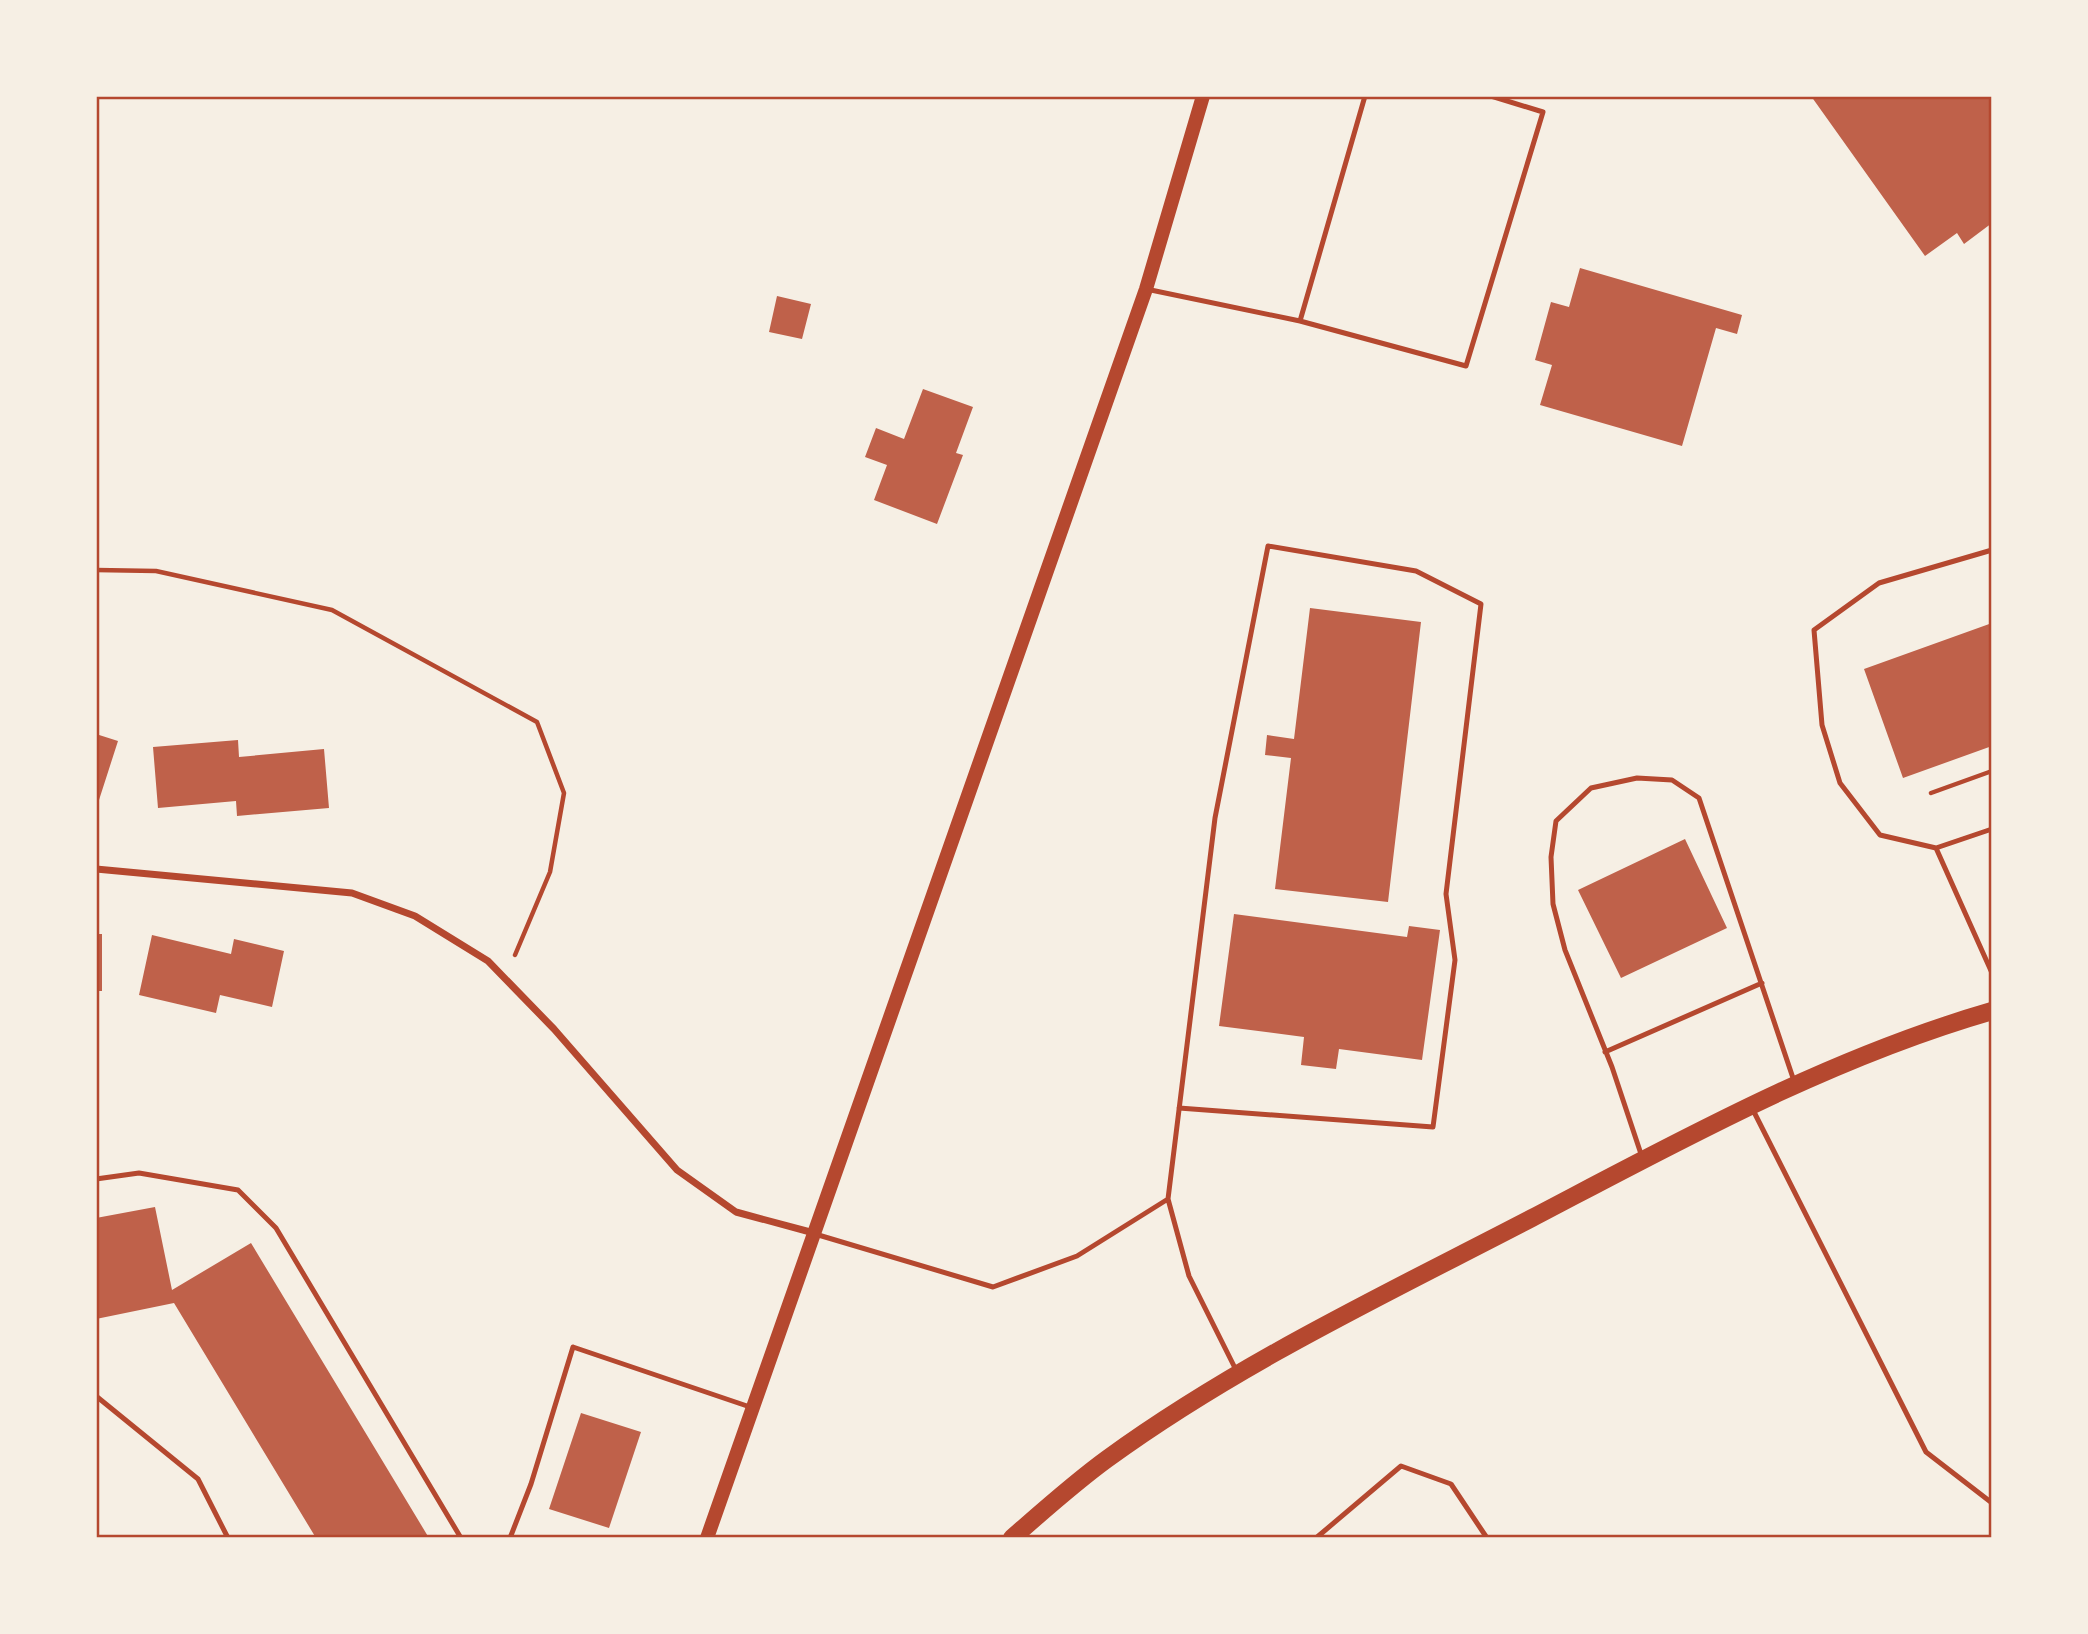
<svg xmlns="http://www.w3.org/2000/svg" width="2088" height="1634" font-family="Karla,sans-serif">
  <style>
    .building { fill: #bf614a }
    .lines { fill: none; stroke-linecap: round; stroke-linejoin: round }
    .path { stroke: #b5482f; stroke-width: 4.5 }
    .service { stroke: #b5482f; stroke-width: 5 }
    .minor { stroke: #b5482f; stroke-width: 7 }
    .secondary { stroke: #b5482f; stroke-width: 14 }
    .primary { stroke: #b5482f; stroke-width: 18 }
    .neatline { fill: none; stroke: #b5482f; stroke-width: 2.5 }
  </style>
  <rect width="100%" height="100%" fill="#f6efe4"/>
  <path class="building" d="M 1811,96 L 1992,96 L 1992,223 L 1964,244 L 1957,233 L 1925,256 Z
    M 1580,268 L 1742,315 L 1737,334 L 1716,328 L 1682,446 L 1540,405 L 1552,365 L 1535,360 L 1551,302 L 1569,307 Z
    M 777,296 L 811,304 L 802,339 L 769,332 Z
    M 923,389 L 973,407 L 956,453 L 963,455 L 937,524 L 874,500 L 887,465 L 865,457 L 876,428 L 904,439 Z
    M 1310,608 L 1421,622 L 1388,902 L 1275,889 L 1291,758 L 1265,755 L 1267,735 L 1294,739 Z
    M 1992,623 L 1992,746 L 1903,778 L 1864,669 Z
    M 96,734 L 118,741 L 99,800 L 96,799 Z
    M 238,740 L 239,757 L 324,749 L 329,808 L 237,816 L 236,801 L 158,808 L 153,747 Z
    M 1685,839 L 1727,928 L 1621,978 L 1578,890 Z
    M 1234,914 L 1407,937 L 1409,926 L 1440,930 L 1422,1060 L 1339,1049 L 1336,1069 L 1301,1065 L 1304,1037 L 1219,1026 Z
    M 96,934 L 102,934 L 102,991 L 96,991 Z
    M 152,935 L 231,954 L 234,939 L 284,951 L 272,1007 L 220,995 L 216,1013 L 139,995 Z
    M 155,1207 L 172,1290 L 251,1243 L 429,1538 L 316,1538 L 174,1303 L 96,1319 L 96,1218 Z
    M 581,1413 L 641,1432 L 609,1528 L 549,1509 Z"/>
  <g class="lines">
    <path class="path" d="M 96,570 L 156,571 L 332,610 L 537,722 L 564,793 L 550,872 L 515,955
      M 1931,793 L 1992,771"/>
    <path class="service" d="M 1146,289 L 1300,321 L 1466,366 L 1543,112 L 1491,96
      M 1300,321 L 1365,96
      M 1992,829 L 1936,848 L 1992,973
      M 1936,848 L 1880,835 L 1840,783 L 1822,725 L 1814,630 L 1879,583 L 1992,550
      M 1605,1052 L 1762,983
      M 1179,1108 L 1433,1127 L 1455,960 L 1446,894 L 1481,604 L 1416,571 L 1268,546 L 1215,818 L 1168,1199 L 1189,1276 L 1237,1372
      M 1752,1108 L 1926,1452 L 1992,1503
      M 1642,1157 L 1612,1067 L 1565,950 L 1553,904 L 1551,857 L 1556,821 L 1591,788 L 1637,778 L 1672,780 L 1699,798 L 1794,1081
      M 96,1179 L 139,1173 L 238,1190 L 276,1228 L 461,1538
      M 815,1234 L 993,1287 L 1077,1256 L 1168,1199
      M 96,1396 L 198,1479 L 228,1538
      M 510,1538 L 531,1484 L 573,1347 L 753,1408
      M 1316,1538 L 1401,1466 L 1451,1484 L 1487,1538"/>
    <path class="minor" d="M 96,869 L 352,893 L 415,916 L 488,961 L 554,1029 L 677,1170 L 736,1212 L 814,1233"/>
    <path class="secondary" d="M 707,1538 L 1146,289 L 1203,96"/>
    <path class="primary" d="M 1012,1538 C 1043,1511 1074,1483 1107,1459 C 1239,1363 1388,1293 1532,1218 C 1681,1140 1829,1058 1992,1011"/>
  </g>
  <rect width="2088" height="1634" fill="none" stroke="#f6efe4" stroke-width="196"/>
  <rect x="98" y="98" width="1892" height="1438" class="neatline"/>
</svg>
